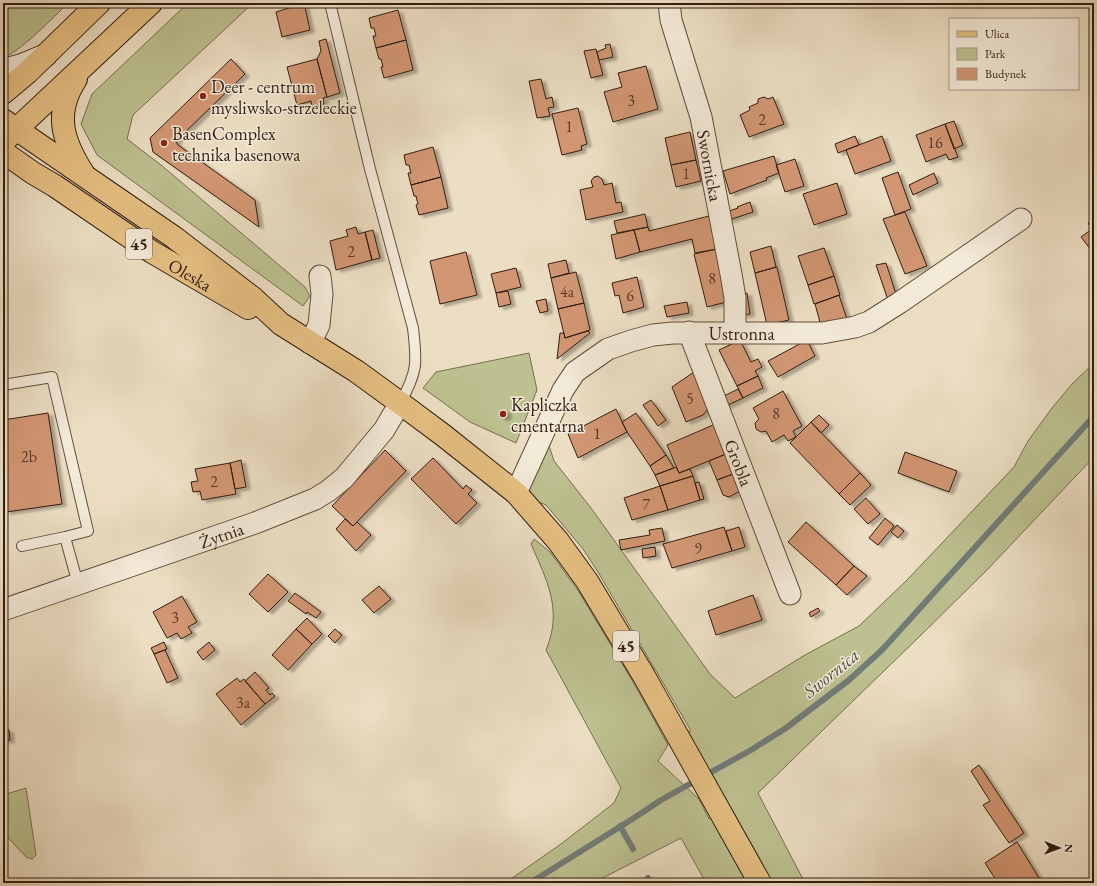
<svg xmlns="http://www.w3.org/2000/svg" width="1097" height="886" font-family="'EB Garamond',serif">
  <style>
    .green { fill: #bdc090; stroke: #776e50 }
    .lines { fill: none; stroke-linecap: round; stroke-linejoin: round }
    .stream { stroke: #717b78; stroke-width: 6 }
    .building { fill: #d29673; stroke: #311d10; filter: url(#shadow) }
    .service-casing { stroke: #604d3d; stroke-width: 12 }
    .minor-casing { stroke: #604d3d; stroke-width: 23 }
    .secondary-casing { stroke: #311d10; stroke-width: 24 }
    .primary-casing { stroke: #311d10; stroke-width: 24 }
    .service { stroke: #f3ead8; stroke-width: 10 }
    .minor { stroke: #f3ead8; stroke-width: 21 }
    .secondary { stroke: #f3ead8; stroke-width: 22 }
    .primary { stroke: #e6bf82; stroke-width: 22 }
    .poi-dot { fill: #8f2418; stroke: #f3ead8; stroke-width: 1.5 }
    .labels { text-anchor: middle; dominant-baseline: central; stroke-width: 3; stroke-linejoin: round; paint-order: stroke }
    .number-label { font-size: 16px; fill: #593b29 }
    .shield { fill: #f3ead8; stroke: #6b5a4c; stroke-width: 1 }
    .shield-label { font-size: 17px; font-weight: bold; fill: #311d10 }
    .poi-label { font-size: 18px; fill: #311d10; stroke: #f3ead8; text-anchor: start }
    .street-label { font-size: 18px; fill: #311d10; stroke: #f3ead8 }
    .water-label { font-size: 19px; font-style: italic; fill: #514c44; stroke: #f3ead8 }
  </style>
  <defs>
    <filter id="shadow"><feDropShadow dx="4.5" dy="2.5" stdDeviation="1" flood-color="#0004"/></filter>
  </defs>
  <rect width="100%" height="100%" fill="#ecdec3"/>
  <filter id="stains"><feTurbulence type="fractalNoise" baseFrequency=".005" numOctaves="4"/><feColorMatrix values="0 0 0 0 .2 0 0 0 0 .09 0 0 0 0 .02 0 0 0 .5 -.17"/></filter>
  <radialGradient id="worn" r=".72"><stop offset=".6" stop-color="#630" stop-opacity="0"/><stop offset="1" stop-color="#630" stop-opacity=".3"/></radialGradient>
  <path class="green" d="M 3,3 L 68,3 C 56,15 17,55 3,57 Z
    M 188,3 L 253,3 L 133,115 L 127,139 L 161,165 L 305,287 L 310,296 L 303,306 L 97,155 L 81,124 L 92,94 Z
    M 529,353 L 537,390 L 516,443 L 470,422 L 423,388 L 436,372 Z
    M 1094,363 L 1094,457 L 987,570 L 918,638 L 758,793 L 805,883 L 706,883 L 681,838 L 593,883 L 505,883 L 561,844 L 614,803 L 621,788 L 546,650 C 563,610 547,581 531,544 L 534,539 L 550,552 L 579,592 L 636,687 L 668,745 L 658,761 L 699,799 L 709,819 L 720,811 L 686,750 L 690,729 L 598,572 L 583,549 L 546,505 L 516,493 L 544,430 L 554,461 L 591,508 L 710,674 L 735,698 L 805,655 L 859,626 L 906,581 L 1014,467 L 1028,441 L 1052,408 L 1073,383 Z
    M 26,788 L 36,855 L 32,859 L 26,857 L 3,832 L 3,795 Z"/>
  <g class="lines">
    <path class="stream" d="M 620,826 L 633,849
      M 648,878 L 651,883
      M 530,883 L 634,818 L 661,800 L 751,750 L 786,728 L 849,680 L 882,650 L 1094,416"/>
  </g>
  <path class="building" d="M 288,3 L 304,3 L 310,30 L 282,37 L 276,12 L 289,8 Z
    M 398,10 L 406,40 L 376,48 L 373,36 L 376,36 L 374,28 L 371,28 L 369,18 Z
    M 326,39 L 340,93 L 327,97 L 317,59 L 321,51 L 319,41 Z
    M 406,40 L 413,70 L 384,78 L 381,67 L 383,67 L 381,59 L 379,59 L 376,48 Z
    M 610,44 L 613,57 L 599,60 L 597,52 L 606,48 L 605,45 Z
    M 596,49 L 603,75 L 591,78 L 584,51 Z
    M 231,59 L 245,74 L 176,141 L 178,145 L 255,200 L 259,227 L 153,152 L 150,138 Z
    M 317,59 L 327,97 L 323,98 L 324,104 L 312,107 L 311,101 L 297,105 L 287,67 Z
    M 646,66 L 658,109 L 613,122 L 604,92 L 622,87 L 618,73 Z
    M 541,79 L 546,99 L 552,97 L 554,107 L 548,108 L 550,116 L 537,118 L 529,81 Z
    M 764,97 L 768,99 L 773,97 L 784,124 L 749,137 L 740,115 L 750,110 L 749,107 L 758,103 L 758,99 Z
    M 578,108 L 587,144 L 581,146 L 582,150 L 562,155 L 552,114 Z
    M 954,121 L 963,145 L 954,149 L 945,124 Z
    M 945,124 L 958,157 L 949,160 L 946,154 L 926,162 L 916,135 Z
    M 690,132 L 696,160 L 671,165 L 665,138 Z
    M 855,136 L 859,145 L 838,153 L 835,144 Z
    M 882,136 L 891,161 L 855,174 L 846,150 Z
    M 433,147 L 441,177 L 411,185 L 408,173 L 411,173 L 409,165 L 406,165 L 404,155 Z
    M 774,156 L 779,173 L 766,178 L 767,180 L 730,194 L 723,171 Z
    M 795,159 L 804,186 L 785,192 L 776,165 Z
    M 696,160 L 701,181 L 676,187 L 671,165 Z
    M 898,172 L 911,209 L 895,215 L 882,178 Z
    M 934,173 L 938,183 L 913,195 L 909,185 Z
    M 598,176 L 602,179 L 604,185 L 612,183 L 616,203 L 621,202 L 623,212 L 586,220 L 580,190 L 593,187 L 591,181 L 594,177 Z
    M 441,177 L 448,208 L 419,215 L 416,205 L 418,204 L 416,196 L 414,196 L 411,185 Z
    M 837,183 L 847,214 L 814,225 L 803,194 Z
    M 750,202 L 753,212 L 729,220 L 726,212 L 738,208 L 737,207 Z
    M 905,212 L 927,266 L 905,274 L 883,219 Z
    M 645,214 L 648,227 L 617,233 L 614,221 Z
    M 709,216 L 717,249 L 695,253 L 692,239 L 640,252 L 634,230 L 648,227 L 649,231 Z
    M 1094,219 L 1094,254 L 1081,237 L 1092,229 L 1088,223 Z
    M 356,227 L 358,234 L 365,232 L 372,260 L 336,270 L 330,241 L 348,236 L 346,230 Z
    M 373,230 L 380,258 L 372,260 L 365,232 Z
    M 634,230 L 640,252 L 616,259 L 611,235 Z
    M 771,246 L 776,267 L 755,273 L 750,252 Z
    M 824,248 L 834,276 L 808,285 L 798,256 Z
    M 717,249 L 730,301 L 707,307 L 694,254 Z
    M 466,252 L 477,295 L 440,304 L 430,261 Z
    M 566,260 L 569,273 L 551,278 L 548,264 Z
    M 886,263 L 896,294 L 888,300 L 876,265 Z
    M 777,267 L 789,320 L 767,325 L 755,273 Z
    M 516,268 L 521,287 L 496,293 L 491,274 Z
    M 576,272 L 584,303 L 558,309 L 551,278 Z
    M 834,276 L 840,295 L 814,304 L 808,285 Z
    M 637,277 L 644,307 L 623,313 L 619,295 L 615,296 L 612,283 Z
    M 508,291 L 511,304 L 499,307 L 496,293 Z
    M 747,293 L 750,314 L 742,315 L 739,294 Z
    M 839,295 L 847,319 L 821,326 L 815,304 Z
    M 546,299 L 548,311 L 540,313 L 536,301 Z
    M 687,302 L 689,313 L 667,317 L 664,306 Z
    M 584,303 L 590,330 L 565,338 L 558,309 Z
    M 588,331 L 590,333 L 557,359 L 560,333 L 564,333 L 565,338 Z
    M 740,340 L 751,362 L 758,359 L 762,367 L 755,371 L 758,376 L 737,386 L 719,350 Z
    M 807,340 L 815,356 L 778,377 L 768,361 Z
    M 694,372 L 708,409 L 703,415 L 686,422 L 672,387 Z
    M 758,376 L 763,388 L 743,398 L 737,386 Z
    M 738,389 L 743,398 L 726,406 L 722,397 Z
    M 783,391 L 802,426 L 793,431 L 796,437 L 788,441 L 784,435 L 772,442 L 766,431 L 761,432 L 756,429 L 755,423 L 759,419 L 753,408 Z
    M 651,400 L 666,420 L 658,426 L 643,405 Z
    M 616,409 L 627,432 L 578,458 L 568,434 Z
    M499 414a4 4 0 1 1 8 0a4 4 0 1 1-8 0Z
    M 48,413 L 62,504 L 6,512 L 3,492 L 3,420 Z
    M 636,413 L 666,455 L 650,466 L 627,432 L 622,422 Z
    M 819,415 L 829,425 L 821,433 L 811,422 Z
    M 811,422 L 860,473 L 839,494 L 790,443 Z
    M 713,425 L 715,426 L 726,454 L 679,473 L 667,445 Z
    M 385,450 L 406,471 L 353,526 L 332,506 Z
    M 905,452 L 957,471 L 949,492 L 898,473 Z
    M 726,454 L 733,474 L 717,480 L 709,461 Z
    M 666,455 L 674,468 L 655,475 L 650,466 Z
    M 433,458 L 463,489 L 466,485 L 472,490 L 468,494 L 477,503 L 456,524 L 411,479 Z
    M 241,460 L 246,487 L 235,489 L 230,463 Z
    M 230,463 L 236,494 L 202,500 L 200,491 L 193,492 L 191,482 L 198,481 L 195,469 Z
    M 676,467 L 679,473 L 690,469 L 693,476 L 660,486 L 655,475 Z
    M 860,473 L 871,485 L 850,505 L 839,494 Z
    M 733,474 L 740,491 L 729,497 L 723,495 L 717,480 Z
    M 693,476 L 700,500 L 668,510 L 660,486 Z
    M 699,482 L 704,499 L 700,500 L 695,483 Z
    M 660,486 L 668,510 L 632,520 L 624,498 Z
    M 866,498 L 880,514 L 868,524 L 854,509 Z
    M 885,518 L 894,526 L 878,545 L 869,538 Z
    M 345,519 L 353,526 L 357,522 L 371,535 L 356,551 L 336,529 Z
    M 806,522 L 854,566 L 836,585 L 788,542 Z
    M 897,525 L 904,531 L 898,538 L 891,532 Z
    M 724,527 L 732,551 L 672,568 L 663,544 Z
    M 739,527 L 745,547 L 732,551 L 726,531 Z
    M 662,528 L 665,541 L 621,550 L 619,540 L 650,535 L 649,530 Z
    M 655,547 L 656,556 L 643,558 L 642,549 Z
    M 854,566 L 867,576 L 847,595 L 836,585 Z
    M 268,574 L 288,592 L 268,612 L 249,594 Z
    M 379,586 L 391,599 L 374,613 L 362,600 Z
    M 295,593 L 321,612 L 316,618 L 307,612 L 306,614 L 288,601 Z
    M 753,595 L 762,620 L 716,635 L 708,611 Z
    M 182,596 L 197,622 L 188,627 L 192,633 L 181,639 L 177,633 L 167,638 L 153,612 Z
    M 818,608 L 820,611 L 811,617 L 809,613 Z
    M 307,618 L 322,634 L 312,644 L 296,629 Z
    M 296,629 L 312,644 L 288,670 L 272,655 Z
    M 335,629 L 342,635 L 335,643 L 328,636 Z
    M 164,642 L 167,649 L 154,654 L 151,648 Z
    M 209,642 L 215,650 L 203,660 L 197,652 Z
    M 165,650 L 178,678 L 167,683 L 154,654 Z
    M 255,672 L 269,688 L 266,690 L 270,695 L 272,693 L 275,696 L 265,704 L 245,681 Z
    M 237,678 L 240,682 L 244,679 L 265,704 L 241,725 L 216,694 Z
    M 3,730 L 9,730 L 10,740 L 3,741 Z
    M 979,765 L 1024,833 L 1009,843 L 983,805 L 990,801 L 971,771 Z
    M 1017,842 L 1042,883 L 998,883 L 985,863 Z"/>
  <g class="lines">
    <g class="service-casing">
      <path id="service" d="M 330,3 L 370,169 L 413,328 C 417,362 418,372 400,403
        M 3,385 L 52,377 L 88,531 L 65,537 L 78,584
        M 22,546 L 65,537"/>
    </g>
    <g class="minor-casing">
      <g id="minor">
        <path id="s1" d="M 669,3 L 671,20 L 701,117 L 731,274 L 735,298 L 735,332"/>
        <path id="s2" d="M 689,332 L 790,594"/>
        <path d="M 310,343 L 319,325 L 322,294 L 320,276"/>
        <path id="s3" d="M 516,493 L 563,390 L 575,372 L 608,349 L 631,341 L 653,335 L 673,333 L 822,333 L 855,327 L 869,322 L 899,303 L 1021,219"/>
        <path id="s4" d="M 3,610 L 255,523 L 315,499 L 328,491 L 344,478 L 384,430 L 400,403"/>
      </g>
    </g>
    <g class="secondary-casing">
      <path id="secondary" d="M 3,70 L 22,65 L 46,55"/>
    </g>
    <g class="primary-casing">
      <g id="primary">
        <path d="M 76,79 C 54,113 62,140 83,173"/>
        <path d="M 3,93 L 28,72 L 99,3"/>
        <path d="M 3,120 L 175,238 L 253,298 L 281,324 L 356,371 L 400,403 L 443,435 L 516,493 L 558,541 L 587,581 L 644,676 L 760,883"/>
        <path d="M 6,139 L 151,3"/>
        <path id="s5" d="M 3,152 L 33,173 L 55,186 L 152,252 L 248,308"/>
      </g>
    </g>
    <use href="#service" class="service"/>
    <use href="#minor" class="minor"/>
    <use href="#secondary" class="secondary"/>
    <use href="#primary" class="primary"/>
  </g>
  <g class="poi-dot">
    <circle cx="203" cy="96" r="4"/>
    <circle cx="164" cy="143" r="4"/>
    <circle cx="503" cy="414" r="4"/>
  </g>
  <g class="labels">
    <g class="number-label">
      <text x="631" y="100">3</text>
      <text x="762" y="119">2</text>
      <text x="569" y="126">1</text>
      <text x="935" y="142">16</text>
      <text x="686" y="173">1</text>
      <text x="351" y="251">2</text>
      <text x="712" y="278">8</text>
      <text x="567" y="291">4a</text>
      <text x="630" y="295">6</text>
      <text x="690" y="398">5</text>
      <text x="776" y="413">8</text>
      <text x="597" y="433">1</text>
      <text x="29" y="456">2b</text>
      <text x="214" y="481">2</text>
      <text x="646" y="504">7</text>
      <text x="698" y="548">9</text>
      <text x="175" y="617">3</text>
      <text x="243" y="702">3a</text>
    </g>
    <g class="shield">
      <rect x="126" y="229" width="26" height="30" rx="3"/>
      <rect x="613" y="631" width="26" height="30" rx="3"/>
    </g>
    <g class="shield-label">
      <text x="139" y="244">45</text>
      <text x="626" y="646">45</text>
    </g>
    <g class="poi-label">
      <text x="211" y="86">Deer - centrum<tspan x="211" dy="21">mysliwsko-strzeleckie</tspan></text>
      <text x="172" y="133">BasenComplex<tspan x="172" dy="21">technika basenowa</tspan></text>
      <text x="511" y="404">Kapliczka<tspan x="511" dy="21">cmentarna</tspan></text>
    </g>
    <g class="street-label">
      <text stroke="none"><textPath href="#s1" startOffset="168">Swornicka</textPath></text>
      <text stroke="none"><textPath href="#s5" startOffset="224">Oleska</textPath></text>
      <text stroke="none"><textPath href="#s3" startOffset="311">Ustronna</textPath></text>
      <text stroke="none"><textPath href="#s2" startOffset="140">Grobla</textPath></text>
      <text stroke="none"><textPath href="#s4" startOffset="231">Żytnia</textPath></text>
    </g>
    <g class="water-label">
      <text transform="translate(831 673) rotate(-39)">Swornica</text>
    </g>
  </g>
  <rect width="1097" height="886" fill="none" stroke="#ecdec3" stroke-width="16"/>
  <rect x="4" y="4" width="1089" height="878" fill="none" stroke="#311d10" stroke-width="2"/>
  <rect x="8" y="8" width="1081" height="870" fill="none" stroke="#311d10"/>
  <rect x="949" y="18" width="130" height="72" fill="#f3ead8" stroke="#a59888"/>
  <rect x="957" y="31" width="20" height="6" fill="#e6bf82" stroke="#a59888"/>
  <text x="985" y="38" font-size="12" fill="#311d10">Ulica</text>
  <rect x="957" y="48" width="20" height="12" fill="#bdc090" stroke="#a59888"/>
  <text x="985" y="58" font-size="12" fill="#311d10">Park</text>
  <rect x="957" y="68" width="20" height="12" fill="#d29673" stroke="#a59888"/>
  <text x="985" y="78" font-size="12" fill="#311d10">Budynek</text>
  <g transform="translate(1059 848) rotate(91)" stroke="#f3ead8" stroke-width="3" paint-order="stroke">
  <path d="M0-3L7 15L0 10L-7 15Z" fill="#311d10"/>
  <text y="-6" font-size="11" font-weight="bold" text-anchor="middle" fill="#311d10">N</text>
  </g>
  <rect width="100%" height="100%" filter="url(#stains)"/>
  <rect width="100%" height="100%" fill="url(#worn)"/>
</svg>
